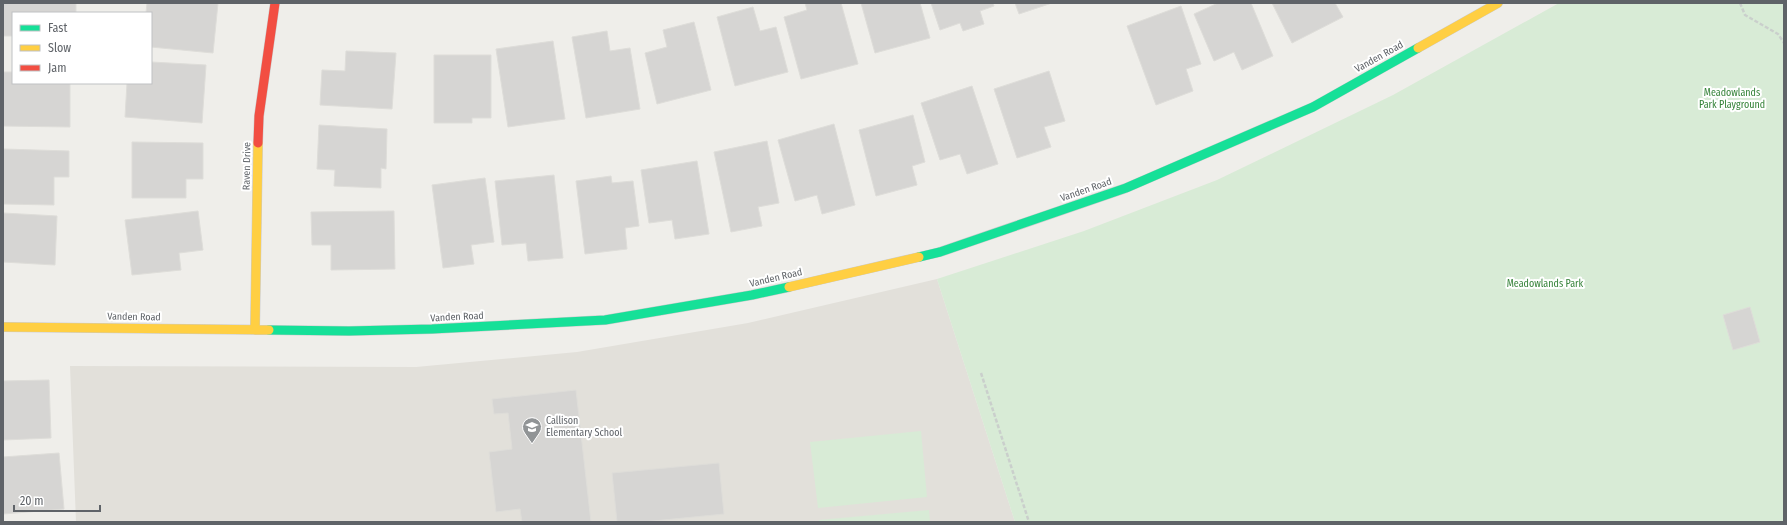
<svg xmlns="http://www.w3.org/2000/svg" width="1787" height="525" font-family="'Fira Sans Condensed',sans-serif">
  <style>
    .education { fill: #e2e0da }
    .green { fill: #d8ebd6 }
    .building { fill: #d6d5d3; stroke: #deddd9 }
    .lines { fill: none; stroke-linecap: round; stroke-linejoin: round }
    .fast-casing { stroke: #cacacb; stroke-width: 10 }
    .slow-casing { stroke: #cacacb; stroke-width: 10 }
    .jam-casing { stroke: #cacacb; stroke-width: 10 }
    .path { stroke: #cacfcc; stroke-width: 2.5; stroke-dasharray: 4 2; stroke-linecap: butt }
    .fast { stroke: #16e098; stroke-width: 9 }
    .slow { stroke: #ffcf43; stroke-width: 9 }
    .jam { stroke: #f24e42; stroke-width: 9 }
    .labels { text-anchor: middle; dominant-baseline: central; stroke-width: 4; stroke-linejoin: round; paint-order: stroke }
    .street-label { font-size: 10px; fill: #5f6368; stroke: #fff }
    .park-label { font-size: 10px; fill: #348238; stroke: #fff }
    .poi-label { font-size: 10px; fill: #5f6368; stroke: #fff; text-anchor: start }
  </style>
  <rect width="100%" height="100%" fill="#efeeea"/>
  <path class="education" d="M 937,279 L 1015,522 L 76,522 L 70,366 L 416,367 L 577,352 L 748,323 Z"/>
  <path class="green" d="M 1559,3 L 1784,3 L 1784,522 L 1015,522 L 937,279 L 1084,231 L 1217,180 L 1393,95 Z
    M 921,431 L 927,497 L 818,508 L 810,442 Z
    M 929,510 L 930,522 L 819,522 L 819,520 Z"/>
  <path class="building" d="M 3,3 L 76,3 L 76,13 L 13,13 L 13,36 L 3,36 Z
    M 147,3 L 218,3 L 213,53 L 151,47 L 151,13 L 146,13 Z
    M 805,3 L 841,3 L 858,64 L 801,79 L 784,17 L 807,10 Z
    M 861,3 L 920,3 L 930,38 L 875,53 Z
    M 931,3 L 993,3 L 994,6 L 980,11 L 984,24 L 963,31 L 960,23 L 940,30 Z
    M 1015,3 L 1052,3 L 1019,14 Z
    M 1218,3 L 1251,3 L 1273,56 L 1242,70 L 1234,52 L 1214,61 L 1194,14 Z
    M 1272,3 L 1335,3 L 1343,17 L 1292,43 Z
    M 1181,6 L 1201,64 L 1186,69 L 1193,91 L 1156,105 L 1127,26 Z
    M 753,7 L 760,31 L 776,27 L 788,72 L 735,86 L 717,17 Z
    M 694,22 L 711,90 L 657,104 L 645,53 L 667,47 L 663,30 Z
    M 607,31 L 610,51 L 630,48 L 640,109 L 586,118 L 572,37 Z
    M 553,41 L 565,119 L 508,127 L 496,49 Z
    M 346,51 L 396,53 L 392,109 L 320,105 L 322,70 L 345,71 Z
    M 434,55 L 491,55 L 491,118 L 472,118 L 472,123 L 434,123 Z
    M 151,62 L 206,65 L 202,123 L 125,117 L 127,83 L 151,83 Z
    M 1049,71 L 1065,121 L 1044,127 L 1051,147 L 1017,158 L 994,89 Z
    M 3,72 L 13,72 L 13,83 L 70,83 L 70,127 L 3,126 Z
    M 972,86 L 998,164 L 967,174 L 960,154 L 940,160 L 921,103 Z
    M 913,115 L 925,162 L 912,166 L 917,185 L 876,196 L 859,130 Z
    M 834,124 L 855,205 L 822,214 L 817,195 L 795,201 L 778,140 Z
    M 319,125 L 387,129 L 386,169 L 381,168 L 381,188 L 334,186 L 335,170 L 317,169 Z
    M 767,141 L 779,203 L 758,207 L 762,226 L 731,232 L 714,152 Z
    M 132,142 L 203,143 L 203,179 L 186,179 L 186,198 L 132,198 Z
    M 3,149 L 69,151 L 69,177 L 54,177 L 54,205 L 4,204 Z
    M 697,161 L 709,234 L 675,239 L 672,220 L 649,223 L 641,170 Z
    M 554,175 L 563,258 L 528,261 L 526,243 L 502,245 L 495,181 Z
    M 611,176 L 612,183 L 633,181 L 639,226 L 625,228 L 627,249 L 585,254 L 576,181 Z
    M 485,178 L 494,242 L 471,245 L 474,264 L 443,268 L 432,185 Z
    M 198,211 L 203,250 L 179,253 L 181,270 L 132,275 L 125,220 Z
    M 394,211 L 395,269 L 331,270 L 331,245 L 312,245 L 311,212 Z
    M 3,213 L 57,216 L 55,265 L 3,262 Z
    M 1750,307 L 1760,342 L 1733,350 L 1723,315 Z
    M 49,380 L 51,438 L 3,440 L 3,381 Z
    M 576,390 L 591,522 L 522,522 L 520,509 L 496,512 L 489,452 L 512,449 L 508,413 L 494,414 L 492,399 Z
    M 59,453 L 64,509 L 3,514 L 3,457 Z
    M 719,463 L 724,514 L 643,522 L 617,522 L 612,473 Z"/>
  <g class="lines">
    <g class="fast-casing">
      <path id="fast" d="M 919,257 L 940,252 L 1126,188 L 1313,107 L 1418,48
        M 269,330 L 349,331 L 432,329 L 605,320 L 752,295 L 789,287"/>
    </g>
    <g class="slow-casing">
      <path id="slow" d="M 1418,48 L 1498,3
        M 789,287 L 919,257
        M 3,327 L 269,330
        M 255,330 L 258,143"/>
    </g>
    <g class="jam-casing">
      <path id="jam" d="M 258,143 L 259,116 L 275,3"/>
    </g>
    <path class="path" d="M 1740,3 L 1745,15 L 1778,34 L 1784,43
      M 981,373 L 1029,522"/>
    <use href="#fast" class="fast"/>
    <use href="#slow" class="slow"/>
    <use href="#jam" class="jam"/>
  </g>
  <defs>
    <g id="school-pin" transform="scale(1)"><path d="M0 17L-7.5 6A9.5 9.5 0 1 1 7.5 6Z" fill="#919496" stroke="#fff"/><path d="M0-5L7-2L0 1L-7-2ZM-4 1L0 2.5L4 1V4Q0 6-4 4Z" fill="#fff"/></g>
  </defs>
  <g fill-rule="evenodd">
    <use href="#school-pin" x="532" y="427"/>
  </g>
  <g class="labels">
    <g class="street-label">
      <text transform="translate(1379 57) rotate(-29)">Vanden Road</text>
      <text transform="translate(247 166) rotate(-89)">Raven Drive</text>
      <text transform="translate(1086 190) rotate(-19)">Vanden Road</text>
      <text transform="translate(776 278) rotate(-13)">Vanden Road</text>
      <text transform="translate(134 317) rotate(1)">Vanden Road</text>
      <text transform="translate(457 317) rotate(-3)">Vanden Road</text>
    </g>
    <g class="park-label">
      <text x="1732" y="93">Meadowlands<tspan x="1732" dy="12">Park Playground</tspan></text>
      <text x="1545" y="284">Meadowlands Park</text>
    </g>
    <g class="poi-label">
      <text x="546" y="421">Callison<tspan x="546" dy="12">Elementary School</tspan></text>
    </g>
  </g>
  <rect width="1787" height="525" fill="none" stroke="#5f6368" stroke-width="8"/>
  <rect x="12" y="12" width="140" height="72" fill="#ffffff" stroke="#bfc1c3"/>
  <rect x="20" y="25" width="20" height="6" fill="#16e098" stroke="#bfc1c3"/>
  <text x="48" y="32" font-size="12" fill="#5f6368">Fast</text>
  <rect x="20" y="45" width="20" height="6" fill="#ffcf43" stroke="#bfc1c3"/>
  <text x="48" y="52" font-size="12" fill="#5f6368">Slow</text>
  <rect x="20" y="65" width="20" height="6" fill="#f24e42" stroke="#bfc1c3"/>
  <text x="48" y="72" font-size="12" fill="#5f6368">Jam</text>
  <path d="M14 505v6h86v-6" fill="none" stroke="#5f6368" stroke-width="2"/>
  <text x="20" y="505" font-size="12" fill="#5f6368" stroke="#ffffff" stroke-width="3" paint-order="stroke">20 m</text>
</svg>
